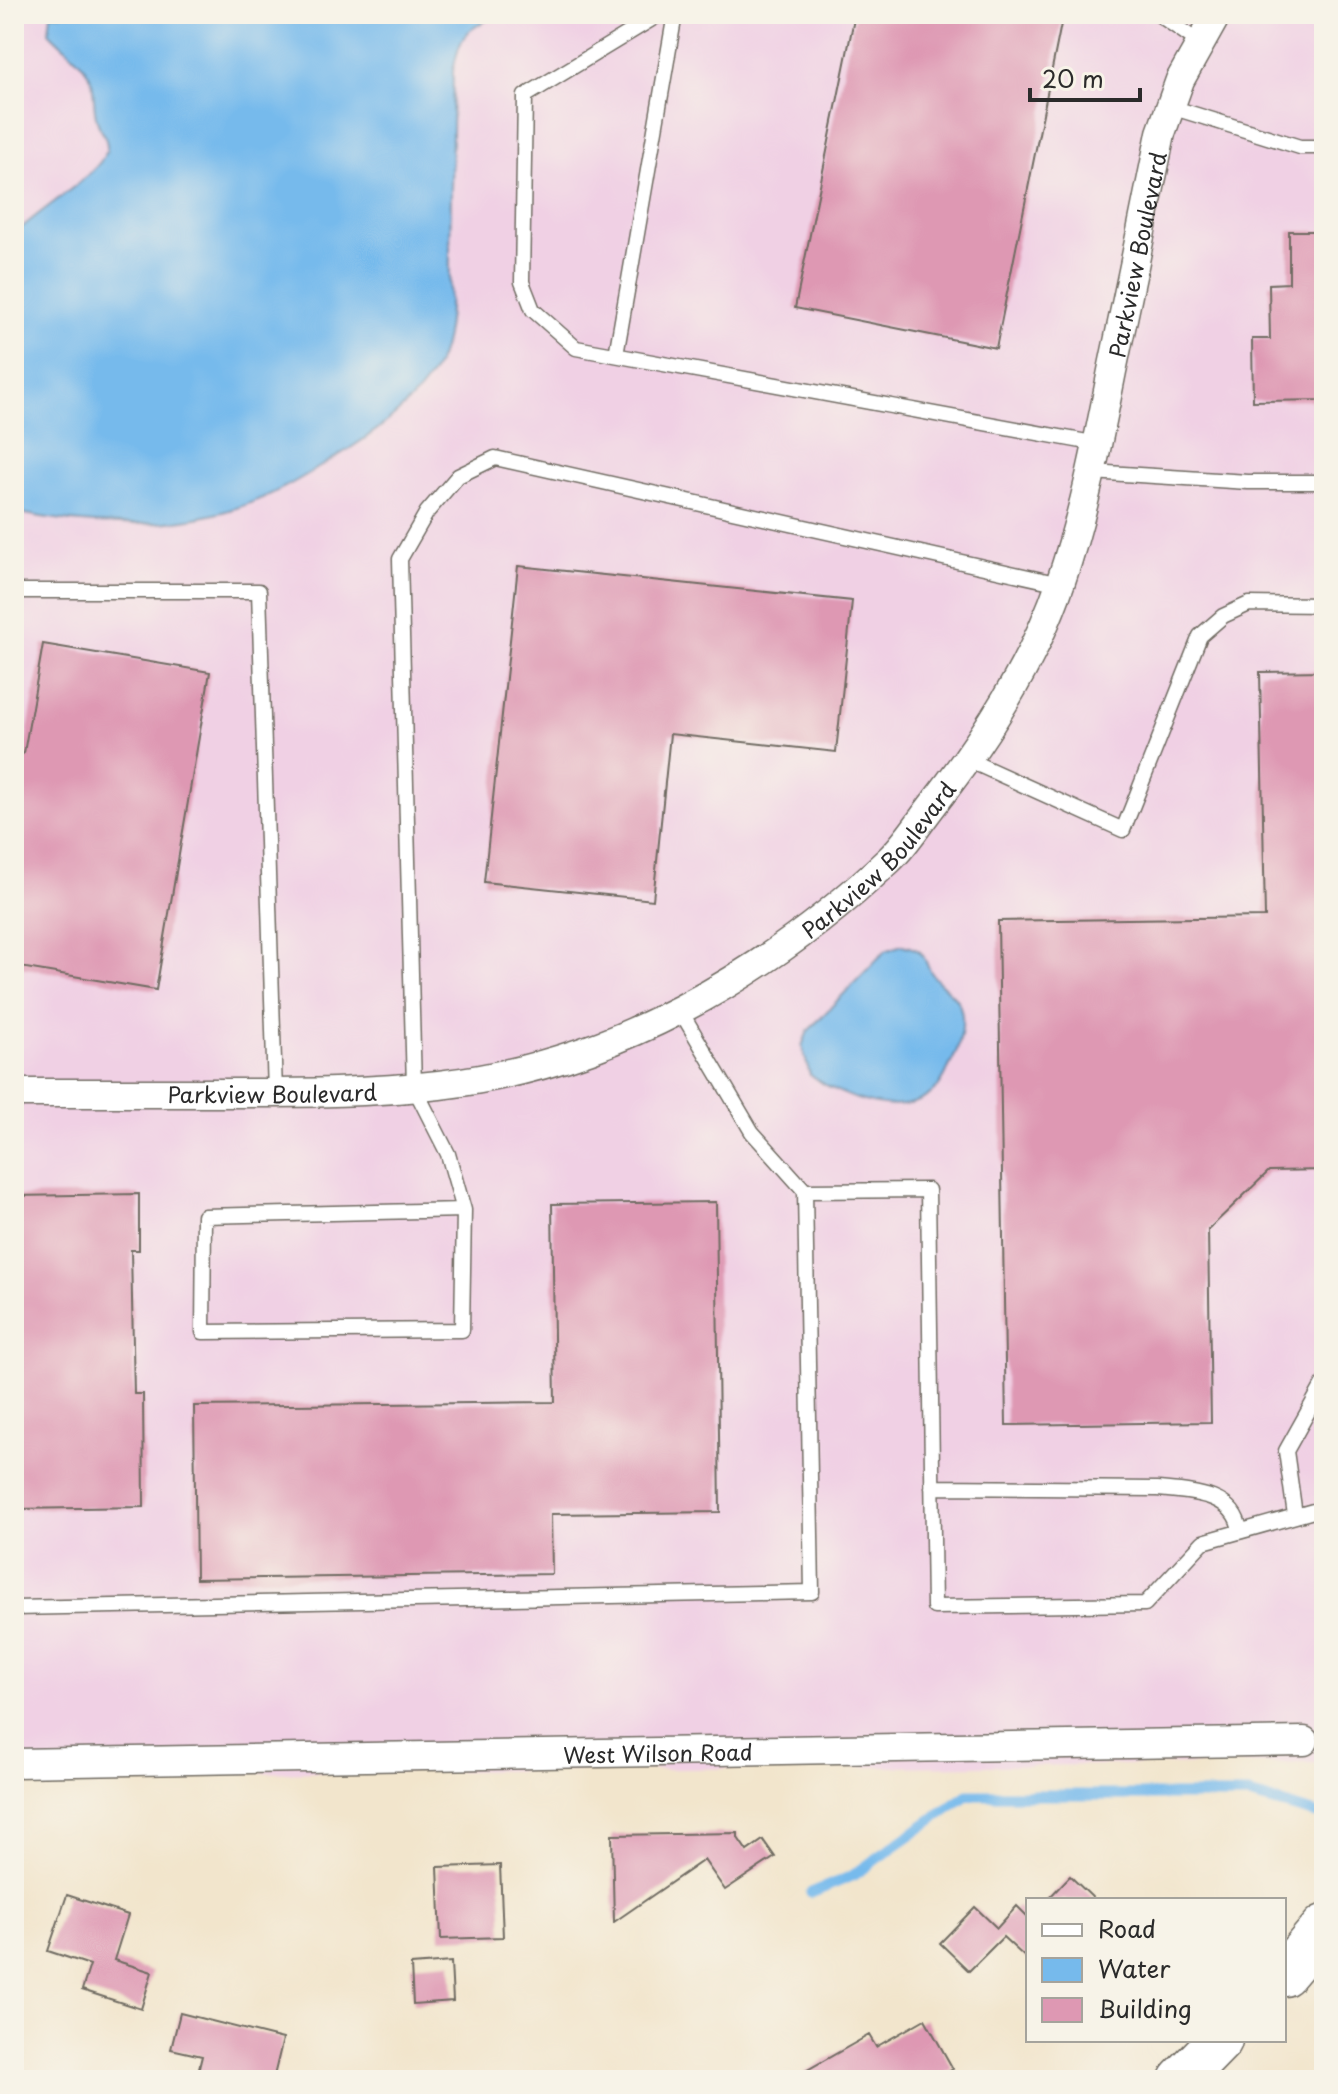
<svg xmlns="http://www.w3.org/2000/svg" width="1338" height="2094" font-family="'Playpen Sans',sans-serif">
  <style>
    .built { fill: #f0d0e4 }
    .water { fill: #76baec; stroke: #50728c; stroke-width: 2 }
    .lines { fill: none; stroke-linecap: round; stroke-linejoin: round }
    .stream { stroke: #76baec; stroke-width: 11 }
    .building { fill: #de98b3 }
    .service-casing { stroke: #716c63; stroke-width: 17 }
    .minor-casing { stroke: #716c63; stroke-width: 31 }
    .primary-casing { stroke: #716c63; stroke-width: 47 }
    .service { stroke: #fff; stroke-width: 14 }
    .minor { stroke: #fff; stroke-width: 28 }
    .primary { stroke: #fff; stroke-width: 44 }
    .labels { text-anchor: middle; dominant-baseline: central; stroke-width: 8; stroke-linejoin: round; paint-order: stroke }
    .street-label { font-size: 22px; fill: #2b2b2b; stroke: #f7f3e8 }
  </style>
  <rect width="100%" height="100%" fill="#f7f3e8"/>
  <filter id="ink" filterUnits="userSpaceOnUse"><feTurbulence type="fractalNoise" baseFrequency=".0125" numOctaves="2"/><feDisplacementMap in="SourceGraphic" scale="16" xChannelSelector="R" yChannelSelector="G"/><feConvolveMatrix kernelMatrix="1 2 1 2 8 2 1 2 1" color-interpolation-filters="sRGB"/></filter>
  <filter id="wash" filterUnits="userSpaceOnUse"><feTurbulence type="fractalNoise" baseFrequency=".006" numOctaves="4" result="noise"/><feDisplacementMap in="SourceGraphic" scale="32" xChannelSelector="R" yChannelSelector="G"/><feGaussianBlur stdDeviation="1.8" result="paint"/><feColorMatrix in="noise" values="0 0 0 0 0 0 0 0 0 0 0 0 0 0 0 0 0 1.4 0 .05"/><feComposite in="paint" operator="in"/></filter>
  <g filter="url(#wash)">
    <rect width="100%" height="100%" fill="#f2e5cc"/>
    <path class="built" d="M 14,14 L 1324,14 L 1324,1763 L 14,1775 Z"/>
    <path class="water" d="M 51,14 L 494,14 C 488,21 480,23 472,29 C 459,38 457,55 453,70 C 452,131 451,191 450,252 C 449,285 452,323 441,355 C 428,392 382,428 349,449 C 313,471 277,495 236,508 C 164,531 87,527 14,512 L 14,235 C 33,213 105,172 107,148 C 108,136 99,131 97,120 C 93,108 95,95 92,83 C 87,62 63,48 49,32 Z
      M 902,945 C 927,951 920,953 931,972 C 939,987 957,992 961,1010 C 965,1026 959,1049 951,1063 C 947,1071 942,1084 935,1090 C 902,1123 841,1097 810,1075 L 802,1046 L 808,1031 L 885,951 Z"/>
    <g class="lines">
      <path class="stream" d="M 811,1893 L 852,1876 L 967,1795 L 1249,1795 L 1324,1816"/>
    </g>
    <g id="blocks">
      <path class="building" d="M 855,14 L 1063,14 L 996,348 L 795,308 Z
        M 1289,231 L 1324,231 L 1324,400 L 1253,401 L 1252,339 L 1270,339 L 1269,284 L 1289,283 Z
        M 518,566 L 852,601 L 836,752 L 670,734 L 653,900 L 484,882 Z
        M 43,644 L 210,672 L 156,990 L 14,966 L 14,760 L 24,753 Z
        M 1324,671 L 1324,1170 L 1269,1171 L 1208,1230 L 1211,1422 L 1006,1425 L 998,921 L 1265,917 L 1260,672 Z
        M 139,1194 L 139,1250 L 131,1250 L 134,1394 L 143,1394 L 144,1507 L 14,1509 L 14,1196 Z
        M 716,1202 L 720,1512 L 551,1514 L 552,1574 L 196,1579 L 194,1406 L 555,1402 L 552,1204 Z
        M 738,1833 L 738,1838 L 747,1851 L 763,1840 L 775,1857 L 725,1890 L 704,1860 L 614,1922 L 612,1835 Z
        M 500,1865 L 503,1937 L 441,1939 L 438,1867 Z
        M 1070,1876 L 1095,1900 L 1047,1900 Z
        M 67,1895 L 128,1915 L 114,1960 L 152,1972 L 141,2009 L 82,1990 L 90,1965 L 48,1951 Z
        M 1017,1906 L 1028,1917 L 1028,1960 L 1003,1937 L 969,1971 L 940,1943 L 975,1907 L 997,1928 Z
        M 451,1962 L 453,2001 L 413,2004 L 411,1965 Z
        M 180,2013 L 283,2039 L 273,2080 L 196,2080 L 202,2056 L 171,2049 Z
        M 925,2019 L 953,2069 L 934,2080 L 808,2080 L 804,2072 L 869,2035 L 876,2047 Z"/>
    </g>
  </g>
  <g filter="url(#ink)">
    <use href="#blocks" fill-opacity="0" stroke="#716c63" stroke-width="2"/>
    <g class="lines">
      <g class="service-casing">
        <path id="service" d="M 660,14 L 525,96 L 522,282 L 533,310 L 576,348 L 1098,444
          M 1158,14 L 1200,43
          M 1171,107 L 1300,147 L 1324,147
          M 616,355 L 675,14
          M 1092,472 L 1248,482 L 1324,482
          M 14,591 L 259,591 L 275,1093
          M 968,760 L 1123,830 L 1200,636 L 1223,616 L 1249,604 L 1324,605
          M 805,1191 L 928,1190 L 934,1607 L 1145,1604 L 1203,1542 L 1324,1508
          M 464,1210 L 204,1216 L 203,1332 L 462,1330 L 464,1210 L 448,1154 L 414,1087 L 400,559 L 427,512 L 458,476 L 495,458 L 1060,584
          M 932,1487 L 1157,1489 C 1188,1492 1235,1492 1240,1531
          M 1295,1515 L 1286,1451 L 1324,1383
          M 14,1608 L 812,1592 L 805,1191 L 752,1132 L 680,1010"/>
      </g>
      <g class="minor-casing">
        <g id="minor">
          <path id="s1" d="M 14,1093 C 86,1093 159,1093 231,1093 C 300,1093 370,1093 439,1085 C 609,1066 766,976 889,860 C 905,845 918,824 932,806 C 985,738 1033,664 1061,581 C 1084,513 1098,442 1112,371 C 1129,292 1145,212 1161,133 L 1180,80 L 1217,14"/>
          <path id="s2" d="M 14,1763 L 1304,1741"/>
        </g>
      </g>
      <g class="primary-casing">
        <path id="primary" d="M 1284,1974 L 1324,1927
          M 1181,2080 L 1220,2040"/>
      </g>
      <use href="#service" class="service"/>
      <use href="#minor" class="minor"/>
      <use href="#primary" class="primary"/>
    </g>
  </g>
  <g class="labels">
    <g class="street-label">
      <text stroke="none"><textPath href="#s1" startOffset="1602">Parkview Boulevard</textPath></text>
      <text stroke="none"><textPath href="#s1" startOffset="930">Parkview Boulevard</textPath></text>
      <text stroke="none"><textPath href="#s1" startOffset="258">Parkview Boulevard</textPath></text>
      <text stroke="none"><textPath href="#s2" startOffset="644">West Wilson Road</textPath></text>
    </g>
  </g>
  <rect width="1338" height="2094" fill="none" stroke="#f7f3e8" stroke-width="48"/>
  <rect x="1026" y="1898" width="260" height="144" fill="#f7f3e8" stroke="#a5a39c" stroke-width="2"/>
  <rect x="1042" y="1924" width="40" height="12" fill="#ffffff" stroke="#a5a39c" stroke-width="2"/>
  <text x="1098" y="1938" font-size="24" fill="#2b2b2b">Road</text>
  <rect x="1042" y="1958" width="40" height="24" fill="#76baec" stroke="#a5a39c" stroke-width="2"/>
  <text x="1098" y="1978" font-size="24" fill="#2b2b2b">Water</text>
  <rect x="1042" y="1998" width="40" height="24" fill="#de98b3" stroke="#a5a39c" stroke-width="2"/>
  <text x="1098" y="2018" font-size="24" fill="#2b2b2b">Building</text>
  <path d="M1030 88v12h110v-12" fill="none" stroke="#2b2b2b" stroke-width="4"/>
  <text x="1042" y="88" font-size="24" fill="#2b2b2b" stroke="#f7f3e8" stroke-width="6" paint-order="stroke">20 m</text>
</svg>
